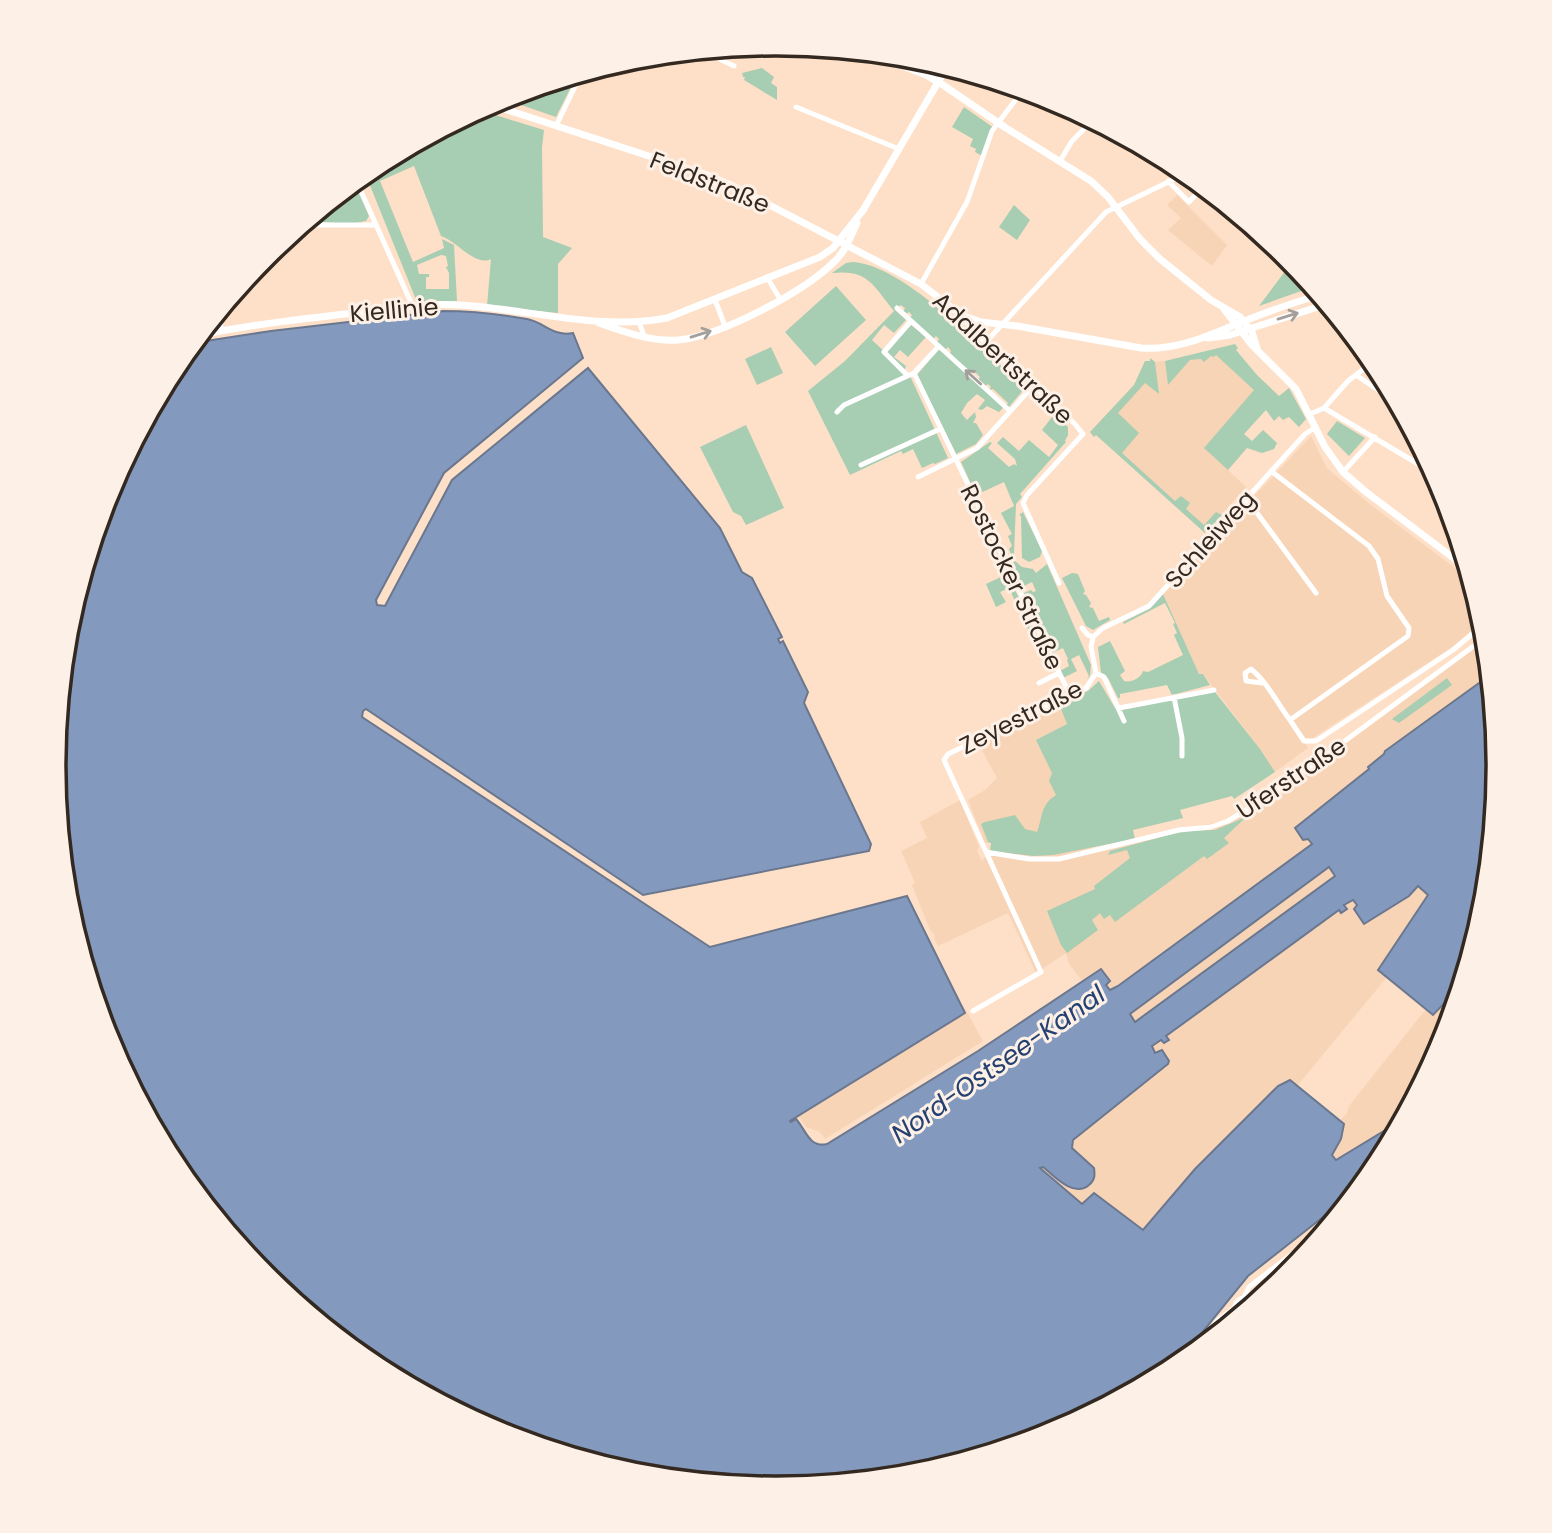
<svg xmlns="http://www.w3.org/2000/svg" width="1552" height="1533" font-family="Poppins,sans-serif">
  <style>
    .built { fill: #f8d4b6 }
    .green { fill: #a7cdb2; fill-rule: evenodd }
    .water { fill: #8399bd; stroke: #6b778e; stroke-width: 2; fill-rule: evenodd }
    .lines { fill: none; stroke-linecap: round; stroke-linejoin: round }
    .street { stroke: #fff; stroke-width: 5 }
    .secondary { stroke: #fff; stroke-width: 7 }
    .oneway { stroke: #a49f9b }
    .labels { text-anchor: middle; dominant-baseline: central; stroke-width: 6; stroke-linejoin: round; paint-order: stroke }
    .street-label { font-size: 24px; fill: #342920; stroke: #fdf1e7 }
    .water-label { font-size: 26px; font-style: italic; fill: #254171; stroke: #fdf1e7 }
    .rim { fill: none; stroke: #342920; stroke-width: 3.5 }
  </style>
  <rect width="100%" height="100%" fill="#fde0c7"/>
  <path class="built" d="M 1177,195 L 1227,245 L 1212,266 L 1168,230 L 1181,218 L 1167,205 Z
    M 1218,351 L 1262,390 L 1232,427 L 1247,447 L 1228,470 L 1246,487 L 1205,533 L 1096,435 L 1094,437 L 1090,432 L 1134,385 L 1145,361 L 1150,361 L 1150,358 L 1155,362 L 1165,361 L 1168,384 L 1190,360 L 1201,359 Z
    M 1311,436 L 1327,468 L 1367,502 L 1471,580 L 1483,620 L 1455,645 L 1305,743 L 1308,748 L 1275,772 L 1260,749 L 1203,674 L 1199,674 L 1163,594 L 1241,507 L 1257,493 Z
    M 1486,636 L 1490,675 L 1385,751 L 1384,754 L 1368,767 L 1369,769 L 1295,828 L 1312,844 L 1111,991 L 1106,985 L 1110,981 L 1101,969 L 1083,982 L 1069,964 L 1066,953 L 1036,973 L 1008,913 L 938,946 L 934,938 L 935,935 L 930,930 L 912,885 L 915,883 L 901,851 L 927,838 L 920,822 L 960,800 L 979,847 L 977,851 L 982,861 L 990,851 L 1101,848 L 1182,828 L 1216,823 L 1236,816 L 1273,791 Z
    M 1059,704 L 1068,726 L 1131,827 L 991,850 L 991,843 L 985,843 L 968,800 L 985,790 L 997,778 L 978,743 Z
    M 1329,867 L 1336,876 L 1135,1022 L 1129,1014 Z
    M 1417,886 L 1428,895 L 1378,969 L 1387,977 L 1297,1086 L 1290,1080 L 1278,1086 L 1195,1169 L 1145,1229 L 1141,1229 L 1094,1193 L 1083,1204 L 1041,1171 L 1043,1167 L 1066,1186 L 1085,1188 L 1088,1186 L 1094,1179 L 1094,1168 L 1072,1148 L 1073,1140 L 1168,1064 L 1169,1061 L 1162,1050 L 1155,1053 L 1151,1047 L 1161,1039 L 1164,1043 L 1166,1036 L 1339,909 L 1342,912 L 1346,909 L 1344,906 L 1353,899 L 1364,924 L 1409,896 Z
    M 1461,986 L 1444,1043 L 1401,1123 L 1389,1125 L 1387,1129 L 1336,1160 L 1332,1155 L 1341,1139 L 1344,1124 L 1340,1121 L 1347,1113 L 1349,1106 L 1426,1009 L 1433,1014 Z
    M 963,1005 L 983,1041 L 825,1139 L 820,1132 L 806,1127 L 800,1118 L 791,1123 L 790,1121 L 964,1014 L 961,1006 Z"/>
  <path class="green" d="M 762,68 L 774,77 L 771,83 L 777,87 L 777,100 L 744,80 L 745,77 L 743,77 L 742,73 Z
    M 577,75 L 556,117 L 501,98 Z
    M 964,107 L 994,128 L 984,157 L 975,152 L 976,149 L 970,146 L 973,139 L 952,127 Z
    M 479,110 L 544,130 L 542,147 L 543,237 L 572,248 L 558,264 L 558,313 L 487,306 L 491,259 C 475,267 457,241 441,236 L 414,166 L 380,181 L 413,262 L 444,248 L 442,239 L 454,245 L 457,301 L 417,302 L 365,173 L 375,165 ZM 441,255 L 446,256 L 448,266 L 446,267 L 449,273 L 449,289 L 426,289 L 426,277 L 429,277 L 429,274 L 419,274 L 417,265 Z
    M 354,182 L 369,216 L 366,221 L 351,224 L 307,221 Z
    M 1014,205 L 1030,220 L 1017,240 L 999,227 Z
    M 853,262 C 905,265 987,353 1025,388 L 1008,408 L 1006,406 L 1008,403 L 993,389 L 989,390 L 991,387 L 988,384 L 985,386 L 978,380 L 980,377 L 975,372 L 972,374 L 950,354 L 951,351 L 948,347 L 945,350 L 937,342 L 939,339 L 936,336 L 933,339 L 910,318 L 912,315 L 909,312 L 906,314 L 903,312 L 905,308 L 901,305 L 895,310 L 906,320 L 894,333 L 884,325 L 872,340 L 886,353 L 911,325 L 926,337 L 908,357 L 900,350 L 894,357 L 906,366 L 904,372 L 910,376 L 948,458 L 935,464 L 933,463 L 922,468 L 913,449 L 903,454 L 901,451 L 850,475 L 808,391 L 845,361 L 894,311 C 873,285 868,269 832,273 L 846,263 Z
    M 1292,262 L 1304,290 L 1259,306 Z
    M 836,286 L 866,320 L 815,366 L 785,332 Z
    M 1235,344 L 1238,348 L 1236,350 L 1257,375 L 1279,396 L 1289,388 L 1306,419 L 1299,427 L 1289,417 L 1283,420 L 1279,416 L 1274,421 L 1266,410 L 1244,434 L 1252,441 L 1263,430 L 1277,443 L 1274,449 L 1262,453 L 1247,448 L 1228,470 L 1204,448 L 1254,390 L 1216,355 L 1214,357 L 1211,356 L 1204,362 L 1201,359 L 1190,360 L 1168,385 L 1165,361 Z
    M 771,347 L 783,373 L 757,385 L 745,359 Z
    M 939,349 L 1005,406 L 999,412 L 987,406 L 982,410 L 978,409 L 985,400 L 977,394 L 967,403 L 961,413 L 967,420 L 975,412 L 976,417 L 973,423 L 976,423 L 983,435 L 976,444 L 956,454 L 917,375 Z
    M 1150,358 L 1155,362 L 1159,394 L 1145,383 L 1118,413 L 1139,433 L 1122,453 L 1175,501 L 1181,496 L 1190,503 L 1186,509 L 1204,525 L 1216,512 L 1222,515 L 1205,533 L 1096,435 L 1094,437 L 1090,432 L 1134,385 L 1145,361 L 1150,361 Z
    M 1052,417 L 1056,420 L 1058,418 L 1068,427 L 1068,435 L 1065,441 L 1066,442 L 1020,494 L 1022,497 L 1016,504 L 1014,554 L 1011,554 L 1009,549 L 1012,546 L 1008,536 L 1012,534 L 1001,513 L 1014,506 L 1004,482 L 976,495 L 961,462 L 990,442 L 992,443 L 988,448 L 1009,467 L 1014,464 L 1017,466 L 1015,459 L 997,443 L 1003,437 L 1019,451 L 1029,440 L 1049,457 L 1058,445 L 1042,430 Z
    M 1337,421 L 1365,438 L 1349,456 L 1327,434 Z
    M 746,425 L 784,508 L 746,525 L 741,516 L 733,512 L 700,447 Z
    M 1023,512 L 1042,551 L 1040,557 L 1029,562 L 1022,558 L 1021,516 L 1019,515 Z
    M 1015,561 L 1022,567 L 1033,569 L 1036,573 L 1047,564 L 1091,665 L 1090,676 L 1087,680 L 1089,676 L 1079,655 L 1071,659 L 1077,671 L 1063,678 L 1060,671 L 1069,666 L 1067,660 L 1068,659 L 1063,648 L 1052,653 L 1024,593 L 1031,590 L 1033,592 L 1036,591 L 1032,582 L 1022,587 L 1020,585 L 1009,565 Z
    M 1072,573 L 1078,574 L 1085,591 L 1083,594 L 1086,595 L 1091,603 L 1089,607 L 1093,608 L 1099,621 L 1109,617 L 1110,620 L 1093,630 L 1086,626 L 1062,578 Z
    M 1007,574 L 1034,628 L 1029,631 L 1009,588 L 1000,592 L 1006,602 L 996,607 L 986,584 Z
    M 1163,594 L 1199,674 L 1203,674 L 1210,685 L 1172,695 L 1167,685 L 1120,694 L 1120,698 L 1118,698 L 1108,678 L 1101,673 L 1098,647 L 1110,641 L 1125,671 L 1120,675 L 1124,681 C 1131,683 1141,678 1143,671 L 1148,672 L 1183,655 L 1174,635 L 1177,633 L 1173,624 L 1175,623 L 1165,603 L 1124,624 L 1123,622 L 1149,609 Z
    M 1447,678 L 1452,685 L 1399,723 L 1392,719 Z
    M 1099,681 L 1115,708 L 1215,692 L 1260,749 L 1275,772 L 1234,799 L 1232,796 L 1180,810 L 1183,818 L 1133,830 L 1135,839 L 1053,855 L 1034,856 L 990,851 L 991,843 L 988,842 L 981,824 L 985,822 L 1015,815 L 1025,829 L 1037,832 C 1043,817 1040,805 1056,795 L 1049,781 L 1052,773 L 1036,740 L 1067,724 L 1059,704 L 1088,691 Z
    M 1255,809 L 1258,810 L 1242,821 L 1224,838 L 1229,843 L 1207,859 L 1204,856 L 1115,922 L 1110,915 L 1104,919 L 1100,913 L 1092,920 L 1098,930 L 1067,953 L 1061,945 L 1047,911 L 1095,889 L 1094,886 L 1130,858 L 1127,850 L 1108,855 L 1110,851 L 1183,831 L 1215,830 L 1239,820 Z"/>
  <path class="water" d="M 443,311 C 471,311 499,314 527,319 C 544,322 553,337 573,333 L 583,358 L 444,473 L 376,600 L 377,605 L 385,606 L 452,480 L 588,368 L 720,528 L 742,572 L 752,578 L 782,637 L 778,639 L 780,643 L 783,641 L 808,692 L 804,703 L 871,844 L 869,851 L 643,895 L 369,711 L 366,709 L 363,711 L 362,717 L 710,947 L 907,896 L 965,1013 L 790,1121 L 791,1122 L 796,1119 C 806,1130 809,1148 827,1144 L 978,1051 L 1101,969 L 1110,981 L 1106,985 L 1110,990 L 1118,986 L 1312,844 L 1308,839 L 1303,840 L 1295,828 L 1369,769 L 1368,767 L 1384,754 L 1385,751 L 1490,675 L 1499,767 L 1485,908 L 1461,986 L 1433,1015 L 1378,970 L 1428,895 L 1418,886 L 1409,896 L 1364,924 L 1354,909 L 1357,905 L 1353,900 L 1344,905 L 1347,909 L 1341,913 L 1339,910 L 1166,1036 L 1169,1040 L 1164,1043 L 1161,1040 L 1152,1046 L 1155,1053 L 1162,1050 L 1169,1061 L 1168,1064 L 1073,1140 L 1072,1148 L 1094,1168 C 1095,1175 1095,1180 1089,1185 C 1074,1198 1055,1177 1043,1167 L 1040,1168 L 1082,1204 L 1094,1193 L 1143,1230 L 1195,1169 L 1278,1086 L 1290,1080 L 1344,1124 L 1341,1139 L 1332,1155 L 1336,1160 L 1387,1129 L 1389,1125 L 1401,1123 L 1377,1168 L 1360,1188 L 1248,1276 L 1171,1371 L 1052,1434 L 917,1475 L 776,1489 L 635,1475 L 499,1434 L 374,1367 L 265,1277 L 175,1168 L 108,1043 L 67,907 L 53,766 L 67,625 L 108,490 L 175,365 L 193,343 L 271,331 ZM 1329,867 L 1335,876 L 1135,1022 L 1130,1014 Z"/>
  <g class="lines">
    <path class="street" d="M 703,51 L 734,66
      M 796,107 L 899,149
      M 556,126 L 581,74
      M 1060,161 L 1072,141 L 1093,120
      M 356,180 L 413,307
      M 1168,181 L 1189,202 L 1203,187
      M 302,225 L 375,225
      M 768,279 L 780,299
      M 921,284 L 967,202 L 992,131 L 1023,90
      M 715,300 L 725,326
      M 897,308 L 1010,411
      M 220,311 L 221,331
      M 961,315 L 973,331 L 1075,424 L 1083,434 L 1027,495 L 1023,503 L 1059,583
      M 639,322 L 644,336
      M 985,343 L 1106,212 L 1187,173
      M 914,373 L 1070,695
      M 907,375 L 884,352 L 911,321
      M 1356,375 L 1397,403
      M 1324,408 L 1435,474
      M 837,412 L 844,405 L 914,373 L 939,346
      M 1310,414 L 1324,408 L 1348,381 L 1374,361
      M 861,465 L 940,429
      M 1271,471 L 1369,546 L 1378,559 L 1387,596 L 1409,628 L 1408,636 L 1290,720 L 1304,741 L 1316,741 L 1453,650 L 1484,624
      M 1343,472 L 1375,437
      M 918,477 L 977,448 L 1033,386
      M 1246,498 L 1316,593
      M 1082,628 L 1088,635 L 1093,637
      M 1093,637 L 1103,628 L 1149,606 L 1305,434 L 1316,427
      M 1093,637 L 1091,647 L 1096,673
      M 1096,673 L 1104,677 L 1124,721
      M 1039,683 L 1059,673
      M 1263,683 L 1246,681 L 1245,673 L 1251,669 C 1267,682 1278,704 1290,720
      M 1174,697 L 1182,738 L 1182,756
      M 1119,708 L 1214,690
      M 986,852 L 1029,859 L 1059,859 L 1179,830 L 1211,827 L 1228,821 L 1273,794 L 1486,637
      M 973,1011 L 1041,972 L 944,760 L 948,754 L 1086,688 L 1096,673
      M 1236,1305 L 1247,1302 L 1257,1302
      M 1226,1328 L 1237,1301 L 1244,1297 L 1249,1287 L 1332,1223
      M 1179,1366 L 1217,1321 L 1234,1308"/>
    <path class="secondary" d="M 869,53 L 926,75 L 943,85 L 1006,128 L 1091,181 L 1108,197 L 1140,239 L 1160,259 L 1211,300 L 1240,317 L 1252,332 L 1257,348
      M 489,104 L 704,174 L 733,186 L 921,284 L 961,315 L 981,322 L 1017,326 L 1141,348 C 1179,351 1212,334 1247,320 C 1270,311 1295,302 1320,295
      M 862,212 L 947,67
      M 1224,309 L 1252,345 L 1296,389 L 1325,447 L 1343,472 L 1366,492 L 1468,569
      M 599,323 C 624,332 652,342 678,340 C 721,336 806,291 836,260 C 846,250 851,236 857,223
      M 200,335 C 254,324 309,318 364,312 C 396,308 428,303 460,305 C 528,309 599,331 667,318 L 820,257 L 833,248 L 864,209
      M 1208,338 L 1230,335 L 1327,304"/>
  </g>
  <defs><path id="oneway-shaft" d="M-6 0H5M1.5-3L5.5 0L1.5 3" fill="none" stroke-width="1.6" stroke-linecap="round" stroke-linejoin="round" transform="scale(1.75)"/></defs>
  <g class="oneway">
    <use href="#oneway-shaft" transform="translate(1288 316) rotate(-17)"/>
    <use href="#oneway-shaft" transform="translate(701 334) rotate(-17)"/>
    <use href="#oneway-shaft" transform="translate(973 377) rotate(-138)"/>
  </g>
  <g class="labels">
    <g class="street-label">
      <text transform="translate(710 182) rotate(22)">Feldstraße</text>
      <text transform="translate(394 310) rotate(-5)">Kiellinie</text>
      <text transform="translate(1003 358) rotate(43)">Adalbertstraße</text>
      <text transform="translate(1210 539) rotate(-48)">Schleiweg</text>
      <text transform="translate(1012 577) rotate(64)">Rostocker Straße</text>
      <text transform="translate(1021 717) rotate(-27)">Zeyestraße</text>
      <text transform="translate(1291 778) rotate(-34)">Uferstraße</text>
    </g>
    <g class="water-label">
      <text transform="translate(998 1064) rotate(-35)">Nord-Ostsee-Kanal</text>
    </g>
  </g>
  <path d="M0 0H1552V1533H0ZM66 766a710 710 0 1 1 1420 0a710 710 0 1 1-1420 0Z" fill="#fdf1e7" fill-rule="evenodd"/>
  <path class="rim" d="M66 766a710 710 0 1 1 1420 0a710 710 0 1 1-1420 0Z"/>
</svg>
